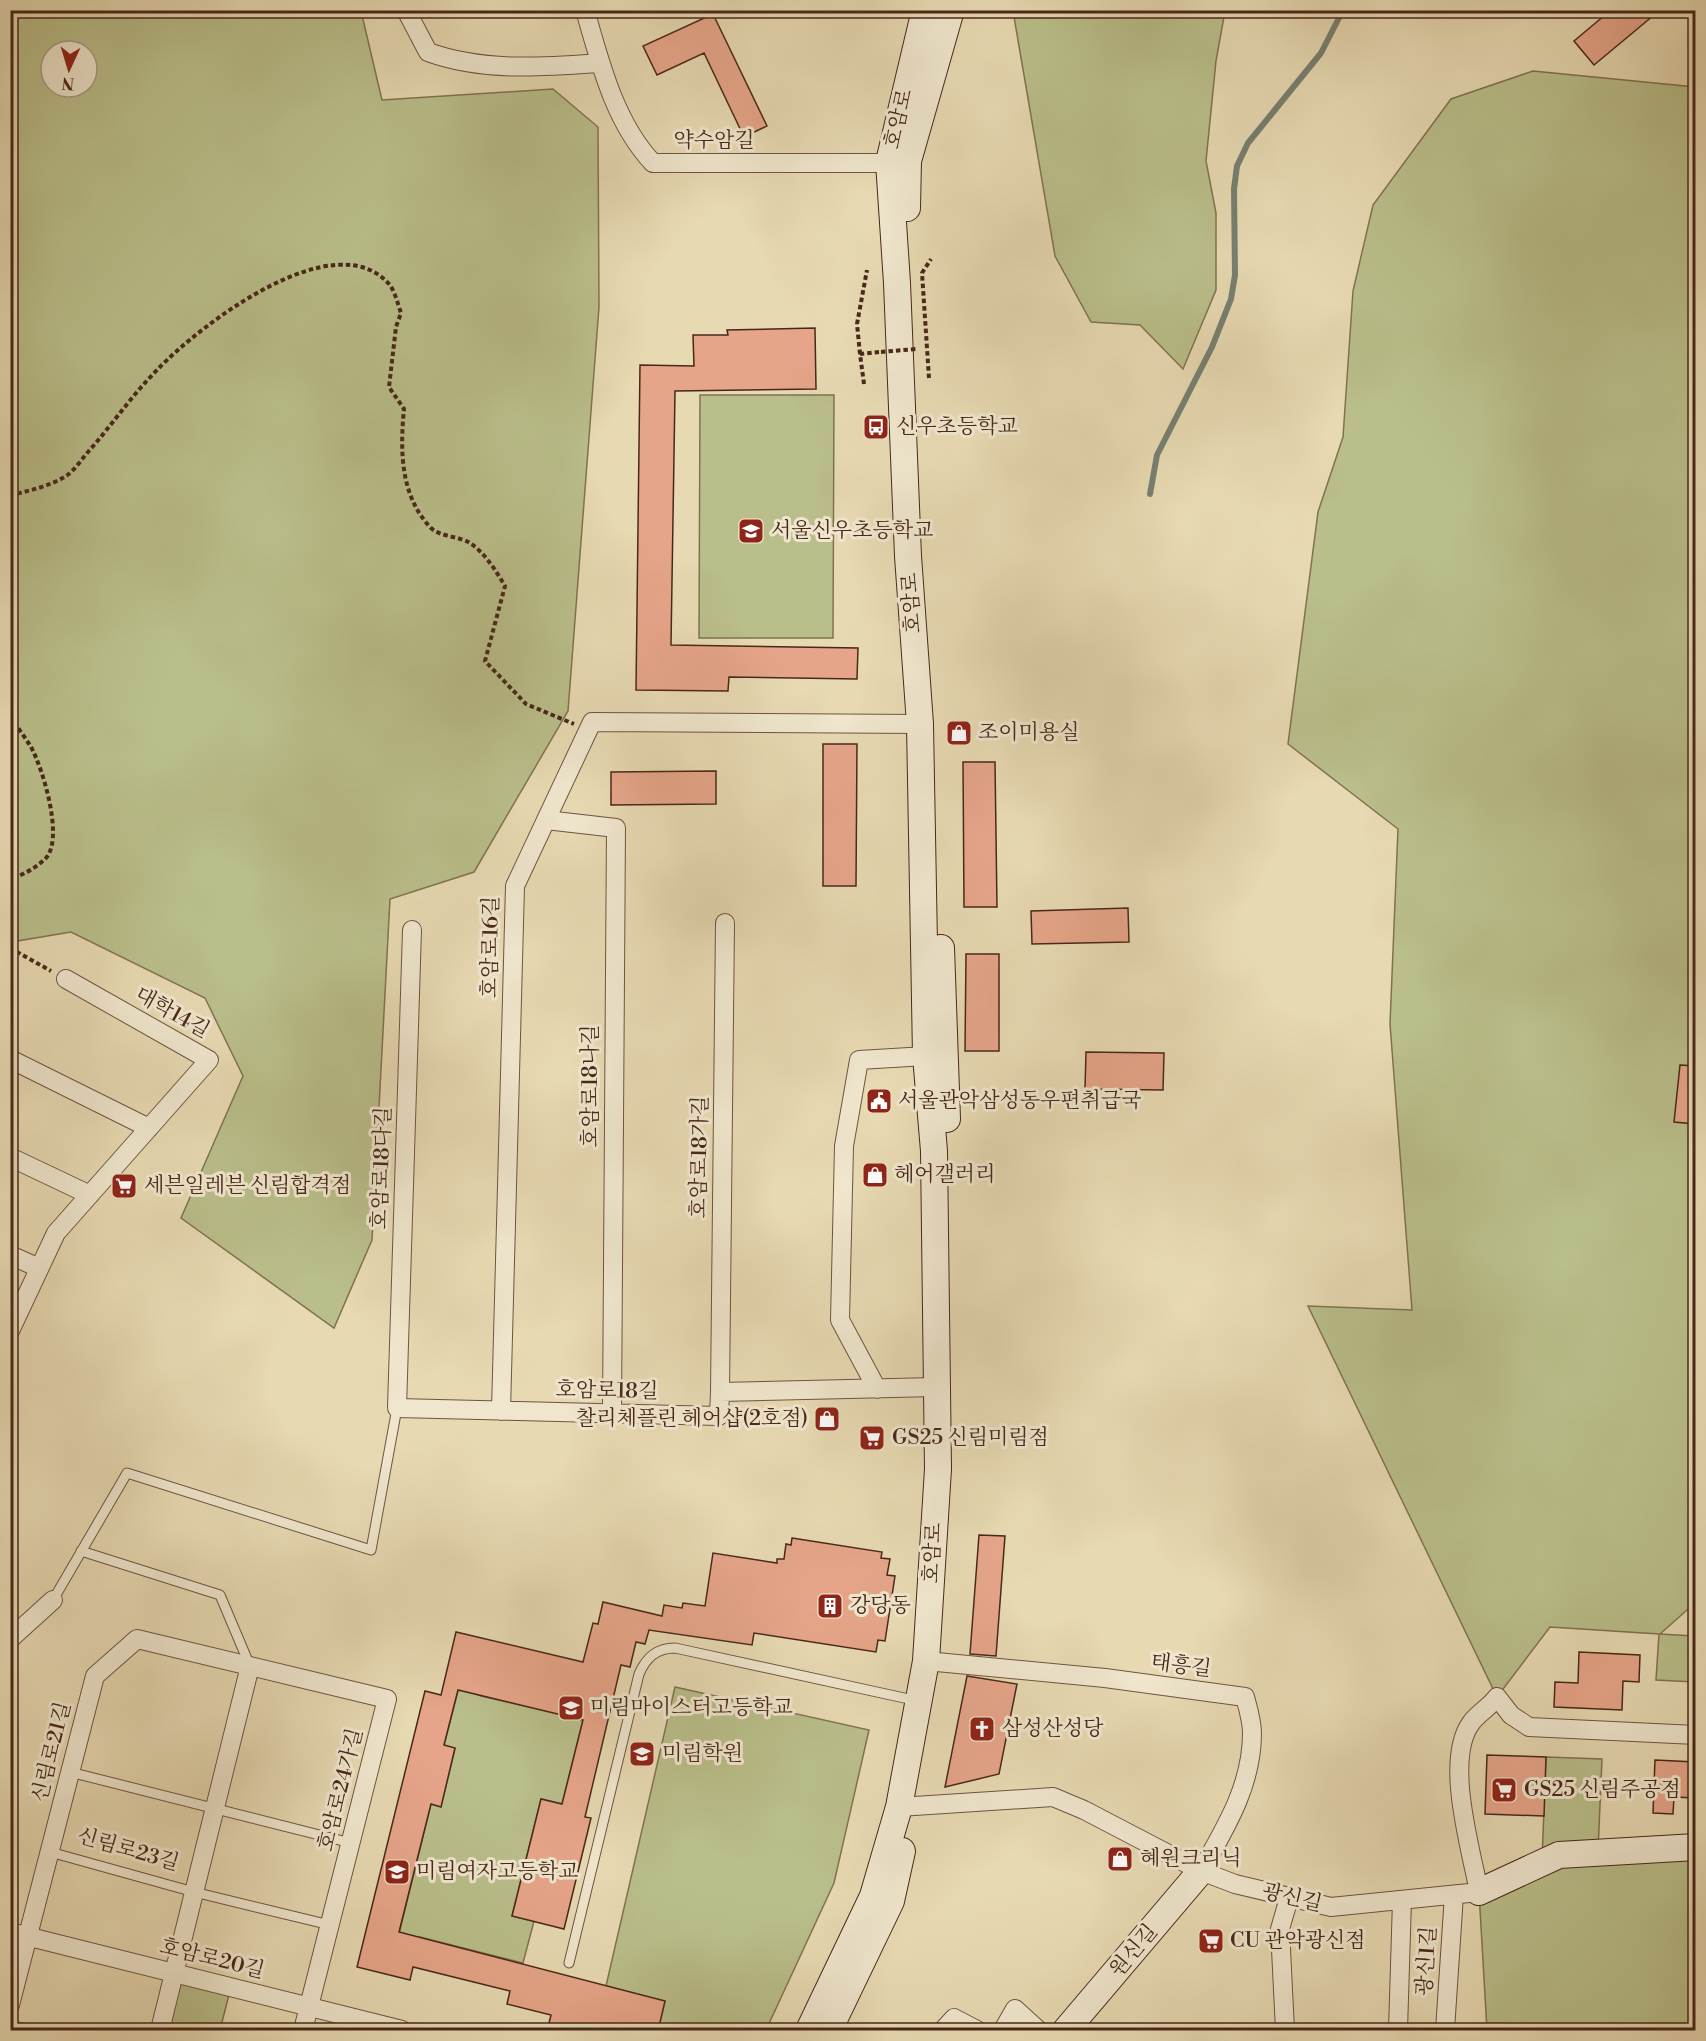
<svg xmlns="http://www.w3.org/2000/svg" width="1706" height="2041" font-family="'Libre Bodoni','Noto Serif KR',serif">
  <style>
    .green { fill: #b9be8a; stroke: #807352; stroke-width: 1.5; fill-rule: evenodd }
    .lines { fill: none; stroke-linecap: round; stroke-linejoin: round }
    .stream { stroke: #778072; stroke-width: 6 }
    .building { fill: #e6a589; stroke: #48281a; stroke-width: 1.5 }
    .lane-casing { stroke: #705440; stroke-width: 11 }
    .street-casing { stroke: #705440; stroke-width: 20 }
    .secondary-casing { stroke: #48281a; stroke-width: 28 }
    .path { stroke: #48281a; stroke-width: 4; stroke-dasharray: 4.5 3; stroke-linecap: butt }
    .lane { stroke: #efe6cd; stroke-width: 9 }
    .street { stroke: #efe6cd; stroke-width: 18 }
    .secondary { stroke: #efe6cd; stroke-width: 26 }
    .path-bridge { stroke: #48281a; stroke-width: 4; stroke-dasharray: 4.5 3; stroke-linecap: butt }
    .labels { text-anchor: middle; dominant-baseline: central; stroke-width: 6; stroke-linejoin: round; paint-order: stroke }
    .street-label { font-size: 21px; fill: #48281a; stroke: #efe6cd }
    .poi-label { font-size: 21px; fill: #48281a; stroke: #efe6cd; text-anchor: start }
  </style>
  <rect width="100%" height="100%" fill="#e7d9b2"/>
  <filter id="stains"><feTurbulence type="fractalNoise" baseFrequency=".00333" numOctaves="4"/><feColorMatrix values="0 0 0 0 .2 0 0 0 0 .09 0 0 0 0 .02 0 0 0 .5 -.17"/></filter>
  <radialGradient id="worn" r=".72"><stop offset=".6" stop-color="#630" stop-opacity="0"/><stop offset="1" stop-color="#630" stop-opacity=".3"/></radialGradient>
  <path class="green" d="M 11,10 L 361,11 L 382,100 L 553,89 L 598,127 L 599,307 L 568,711 L 474,872 L 390,899 L 372,1240 L 334,1328 L 181,1218 L 243,1076 L 205,998 L 71,932 L 11,942 ZM 51,51 L 87,51 L 87,87 L 51,87 Z
    M 1013,11 L 1225,11 L 1216,61 L 1206,161 L 1216,213 L 1216,290 L 1183,369 L 1140,325 L 1091,322 L 1055,256 Z
    M 1533,71 L 1695,87 L 1696,1602 L 1660,1634 L 1695,1636 L 1695,1682 L 1656,1680 L 1659,1634 L 1550,1627 L 1497,1697 L 1308,1306 L 1412,1310 L 1390,1024 L 1398,829 L 1288,744 L 1318,512 L 1343,437 L 1353,291 L 1373,205 L 1451,99 Z
    M 700,395 L 834,395 L 833,638 L 699,638 Z
    M 459,1687 L 481,1696 L 583,1720 L 562,1804 L 541,1799 L 512,1916 L 534,1921 L 523,1963 L 420,1937 L 397,1942 L 431,1804 L 441,1806 L 455,1749 L 444,1745 Z
    M 675,1687 L 869,1730 L 834,1883 L 766,2030 L 658,2030 L 665,2001 L 606,1986 Z
    M 1546,1757 L 1602,1759 L 1598,1851 L 1695,1847 L 1695,2030 L 1487,2030 L 1479,1892 L 1542,1861 Z
    M 174,1973 L 231,1987 L 220,2030 L 166,2030 Z"/>
  <g class="lines">
    <path class="stream" d="M 1150,494 L 1157,455 L 1212,347 L 1231,299 L 1235,275 L 1234,189 L 1237,166 L 1248,143 L 1321,53 L 1343,10"/>
  </g>
  <path class="building" d="M 1611,10 L 1660,10 L 1594,65 L 1574,41 Z
    M 713,14 L 767,126 L 744,137 L 704,53 L 657,75 L 643,46 Z
    M 815,328 L 816,389 L 675,391 L 671,645 L 858,648 L 857,679 L 729,677 L 728,691 L 636,690 L 640,365 L 694,366 L 693,335 L 728,335 L 727,330 Z
    M 823,744 L 857,744 L 856,886 L 823,886 Z
    M 963,762 L 995,762 L 997,907 L 964,907 Z
    M 716,771 L 716,804 L 611,805 L 611,772 Z
    M 1128,908 L 1129,942 L 1032,944 L 1031,911 Z
    M 966,954 L 999,954 L 999,1051 L 965,1051 Z
    M 1086,1052 L 1164,1053 L 1163,1090 L 1085,1089 Z
    M 1680,1065 L 1695,1066 L 1695,1124 L 1674,1122 Z
    M 979,1535 L 1005,1536 L 996,1656 L 970,1654 Z
    M 792,1538 L 882,1552 L 881,1558 L 890,1559 L 887,1575 L 895,1576 L 885,1641 L 878,1640 L 876,1652 L 754,1633 L 752,1645 L 649,1630 L 645,1644 L 636,1642 L 630,1667 L 621,1665 L 585,1817 L 591,1818 L 564,1929 L 512,1916 L 541,1799 L 562,1804 L 583,1720 L 458,1690 L 444,1745 L 455,1748 L 441,1807 L 431,1804 L 399,1932 L 665,2001 L 658,2031 L 547,2031 L 551,2015 L 507,2004 L 510,1991 L 413,1967 L 410,1980 L 357,1967 L 425,1691 L 441,1695 L 456,1632 L 583,1662 L 593,1623 L 598,1624 L 603,1602 L 662,1616 L 664,1605 L 682,1608 L 683,1603 L 705,1606 L 713,1553 L 777,1563 L 777,1559 L 784,1559 L 786,1544 L 791,1545 Z
    M 1579,1652 L 1640,1655 L 1639,1682 L 1623,1681 L 1622,1710 L 1554,1707 L 1555,1682 L 1578,1683 Z
    M 967,1676 L 1017,1684 L 999,1774 L 945,1787 Z
    M 1487,1755 L 1546,1757 L 1544,1816 L 1485,1814 Z
    M 1655,1760 L 1695,1762 L 1695,1798 L 1674,1797 L 1673,1814 L 1653,1813 Z"/>
  <g class="lines">
    <g class="lane-casing">
      <path id="lane" d="M 81,1551 L 220,1595 L 250,1666
        M 53,1600 L 127,1473 L 371,1550 L 397,1408
        M 70,1772 L 351,1843
        M 50,1852 L 194,1892 L 330,1925
        M 569,1963 L 639,1674 C 646,1658 656,1648 675,1648 L 918,1701
        M 10,2025 L 32,2030"/>
    </g>
    <g class="street-casing">
      <path id="street" d="M 406,10 L 428,52 C 483,72 543,67 600,63
        M 585,10 C 600,63 615,123 653,163 L 900,163
        M 546,820 L 616,828 L 612,1413
        M 412,930 L 397,1408 L 719,1416 L 720,1392 L 936,1387
        M 10,1059 L 149,1128
        M 10,1157 L 90,1195
        M 10,1255 L 39,1268
        M 10,1331 L 56,1233 L 209,1060 L 66,979
        M 877,1389 L 840,1320 L 844,1146 L 859,1060 L 926,1056
        M 720,1392 L 725,923
        M 501,1411 L 515,886 L 592,722 L 920,724
        M 10,1639 L 53,1600
        M 926,1661 L 1105,1678 L 1245,1697 C 1248,1708 1252,1721 1252,1733 C 1252,1785 1226,1827 1201,1871
        M 899,1807 L 1053,1797 L 1084,1810 L 1201,1871 L 1235,1884 L 1331,1907 L 1479,1892 C 1471,1849 1444,1760 1471,1723 C 1478,1713 1489,1708 1497,1697 L 1511,1715 L 1529,1727 L 1696,1735
        M 10,1932 L 402,2030
        M 10,2005 L 95,1676 L 137,1639 L 387,1699 L 303,2030
        M 160,2030 L 250,1666
        M 943,2030 L 954,2018 L 977,2030
        M 1003,2030 L 1015,2009 L 1038,2030
        M 1285,2030 L 1280,1929 L 1289,1898
        M 1398,2030 L 1402,1900
        M 1445,2030 L 1454,1895"/>
    </g>
    <g class="secondary-casing">
      <path id="secondary" d="M 907,208 L 908,161 L 951,10
        M 941,948 L 947,1119
        M 1479,1892 L 1559,1855 L 1696,1847
        M 809,2030 L 873,1896 L 899,1807 L 926,1661 L 938,1469 L 934,1151 L 926,1056 L 920,724 L 908,556 L 897,283 L 889,162 L 925,10
        M 829,2030 L 891,1901 L 902,1851
        M 1066,2030 L 1201,1871"/>
    </g>
    <path class="path" d="M 860,354 L 857,324 L 867,270
      M 929,378 L 922,273 L 931,259
      M 864,384 L 860,354 L 879,352
      M 10,495 C 29,491 50,486 66,476 C 74,471 81,460 88,452 C 112,425 132,395 158,369 C 200,325 334,222 389,284 C 395,291 398,305 401,313 L 396,327 L 389,387 L 404,409 C 400,450 400,496 431,528 C 440,537 459,536 470,543 C 485,553 496,571 505,586 L 485,661 L 526,704 L 574,724
      M 10,716 C 17,727 25,737 31,747 C 43,769 64,838 46,858 C 36,868 23,875 10,879
      M 10,948 L 51,971"/>
    <use href="#lane" class="lane"/>
    <use href="#street" class="street"/>
    <use href="#secondary" class="secondary"/>
    <path class="path-bridge" d="M 881,352 L 916,349"/>
  </g>
  <defs>
    <g id="bus-square" transform="scale(1.35)"><rect x="-9" y="-9" width="18" height="18" rx="4" fill="#8f2418" stroke="#efe6cd"/><path d="M-5-6H5V4H4V6H2V4H-2V6H-4V4H-5ZM-3.5-4V0h7V-4ZM-3.5 1.2v1.5H-2V1.2ZM2 1.2v1.5H3.5V1.2Z" fill="#fff"/></g>
    <g id="school-square" transform="scale(1.35)"><rect x="-9" y="-9" width="18" height="18" rx="4" fill="#8f2418" stroke="#efe6cd"/><path d="M0-5L7-2L0 1L-7-2ZM-4 1L0 2.5L4 1V4Q0 6-4 4Z" fill="#fff"/></g>
    <g id="shop-square" transform="scale(1.35)"><rect x="-9" y="-9" width="18" height="18" rx="4" fill="#8f2418" stroke="#efe6cd"/><path d="M-5-2.5h2.3a2.7 3.5 0 0 1 5.4 0H5L5.5 6h-11ZM-1.5-2.5h3a1.5 2.3 0 0 0-3 0Z" fill="#fff"/></g>
    <g id="civic-square" transform="scale(1.35)"><rect x="-9" y="-9" width="18" height="18" rx="4" fill="#8f2418" stroke="#efe6cd"/><path d="M-.6-6.5H3V-4.5H.6V-3L4-1V1h2V6H-6V1h2V-1L-.6-3ZM-1.2 2.5V6h2.4V2.5Z" fill="#fff"/></g>
    <g id="supermarket-square" transform="scale(1.35)"><rect x="-9" y="-9" width="18" height="18" rx="4" fill="#8f2418" stroke="#efe6cd"/><path d="M-6-5.5h2.5l.6 2H6L4.5 2H-2.5L-4.4-4H-6ZM-1.5 3.2a1.3 1.3 0 1 0 .1 0ZM3 3.2a1.3 1.3 0 1 0 .1 0Z" fill="#fff"/></g>
    <g id="building-square" transform="scale(1.35)"><rect x="-9" y="-9" width="18" height="18" rx="4" fill="#8f2418" stroke="#efe6cd"/><path d="M-4-6H4V6H1V3H-1V6H-4ZM-2.5-4.3h1.7v1.8h-1.7ZM.8-4.3h1.7v1.8H.8ZM-2.5-1h1.7V.8h-1.7ZM.8-1h1.7V.8H.8Z" fill="#fff"/></g>
    <g id="church-square" transform="scale(1.35)"><rect x="-9" y="-9" width="18" height="18" rx="4" fill="#8f2418" stroke="#efe6cd"/><path d="M-1.2-6h2.4v3.5h3.3v2.4h-3.3V6h-2.4V-.1h-3.3v-2.4h3.3Z" fill="#fff"/></g>
  </defs>
  <g fill-rule="evenodd">
    <use href="#bus-square" x="876" y="427"/>
    <use href="#school-square" x="751" y="531"/>
    <use href="#shop-square" x="959" y="733"/>
    <use href="#civic-square" x="879" y="1101"/>
    <use href="#shop-square" x="875" y="1175"/>
    <use href="#supermarket-square" x="124" y="1186"/>
    <use href="#shop-square" x="827" y="1419"/>
    <use href="#supermarket-square" x="872" y="1438"/>
    <use href="#building-square" x="830" y="1606"/>
    <use href="#school-square" x="571" y="1708"/>
    <use href="#church-square" x="982" y="1729"/>
    <use href="#school-square" x="642" y="1754"/>
    <use href="#supermarket-square" x="1504" y="1790"/>
    <use href="#shop-square" x="1120" y="1859"/>
    <use href="#school-square" x="397" y="1872"/>
    <use href="#supermarket-square" x="1211" y="1941"/>
  </g>
  <g class="labels">
    <g class="street-label">
      <text transform="translate(899 119) rotate(-77)">호암로</text>
      <text x="714" y="141">약수암길</text>
      <text transform="translate(912 603) rotate(-94)">호암로</text>
      <text transform="translate(491 947) rotate(-89)">호암로16길</text>
      <text transform="translate(172 1013) rotate(29)">대학14길</text>
      <text transform="translate(591 1086) rotate(-90)">호암로18나길</text>
      <text transform="translate(700 1157) rotate(-89)">호암로18가길</text>
      <text transform="translate(382 1168) rotate(-88)">호암로18다길</text>
      <text transform="translate(607 1391) rotate(1)">호암로18길</text>
      <text transform="translate(933 1553) rotate(-87)">호암로</text>
      <text transform="translate(1181 1666) rotate(7)">태흥길</text>
      <text transform="translate(52 1752) rotate(-76)">신림로21길</text>
      <text transform="translate(341 1790) rotate(-76)">호암로24가길</text>
      <text transform="translate(128 1850) rotate(16)">신림로23길</text>
      <text transform="translate(1292 1898) rotate(13)">광신길</text>
      <text transform="translate(1134 1951) rotate(-50)">원신길</text>
      <text transform="translate(212 1959) rotate(14)">호암로20길</text>
      <text transform="translate(1427 1961) rotate(-86)">광신1길</text>
    </g>
    <g class="poi-label">
      <text x="896" y="427">신우초등학교</text>
      <text x="771" y="531">서울신우초등학교</text>
      <text x="978" y="733">조이미용실</text>
      <text x="898" y="1101">서울관악삼성동우편취급국</text>
      <text x="894" y="1175">헤어갤러리</text>
      <text x="144" y="1186">세븐일레븐 신림합격점</text>
      <text x="808" y="1419" text-anchor="end">찰리체플린 헤어샵(2호점)</text>
      <text x="892" y="1438">GS25 신림미림점</text>
      <text x="850" y="1606">강당동</text>
      <text x="590" y="1708">미림마이스터고등학교</text>
      <text x="1002" y="1729">삼성산성당</text>
      <text x="662" y="1754">미림학원</text>
      <text x="1524" y="1790">GS25 신림주공점</text>
      <text x="1140" y="1859">혜원크리닉</text>
      <text x="416" y="1872">미림여자고등학교</text>
      <text x="1230" y="1941">CU 관악광신점</text>
    </g>
  </g>
  <rect width="1706" height="2041" fill="none" stroke="#e7d9b2" stroke-width="36"/>
  <rect x="12" y="12" width="1682" height="2017" fill="none" stroke="#48281a" stroke-width="3"/>
  <rect x="18" y="18" width="1670" height="2005" fill="none" stroke="#48281a" stroke-width="1.5"/>
  <g transform="translate(69 69) rotate(184)"><circle r="28" fill="#efe6cd" stroke="#ac9a85" stroke-width="1.5"/>
  <path d="M0-4.5L10 22L0 15L-10 22Z" fill="#8f2418"/>
  <text y="-9" font-size="16" font-weight="bold" text-anchor="middle" fill="#48281a">N</text>
  </g>
  <rect width="100%" height="100%" filter="url(#stains)"/>
  <rect width="100%" height="100%" fill="url(#worn)"/>
</svg>
